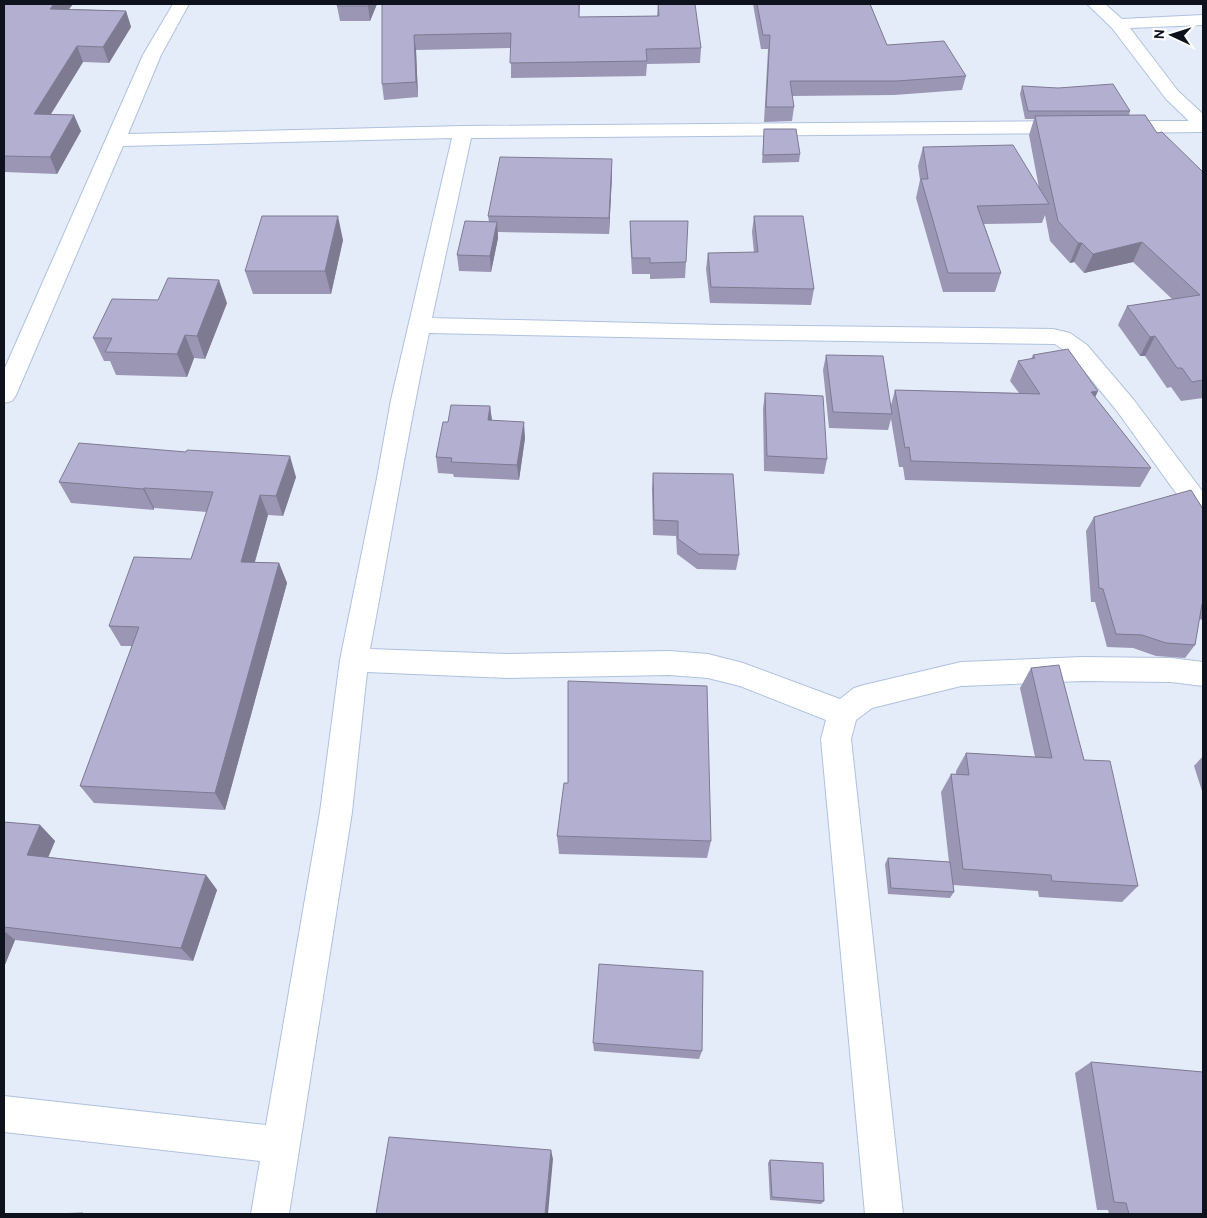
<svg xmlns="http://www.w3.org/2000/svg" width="1207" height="1218" font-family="Overpass,sans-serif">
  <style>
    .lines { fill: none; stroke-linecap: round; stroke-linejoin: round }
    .minor-casing { stroke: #afc1df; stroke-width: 2 }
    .minor { fill: #fff; fill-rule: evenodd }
    .wall { fill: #9a96b4 }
    .shaded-wall { fill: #7d7a92 }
    .building { fill: #b3afd1; stroke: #7d7a92 }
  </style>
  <rect width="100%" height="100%" fill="#e5ecf9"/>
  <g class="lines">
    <g class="minor-casing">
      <path id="minor" d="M 173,4 L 189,4 L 161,55 L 128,134 L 463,126 L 1068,121 L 1075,123 L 1077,127 L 1075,131 L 1068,133 L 471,138 L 432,318 L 720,325 L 1053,329 L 1070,333 L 1087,345 L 1133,399 L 1203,492 L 1203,521 L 1194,518 L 1117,411 L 1071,355 L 1055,344 L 720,339 L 429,333 C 407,437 390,543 370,649 L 507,654 L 669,651 L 708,654 L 743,663 L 840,699 L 854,688 L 864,685 L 961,662 L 1082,657 L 1171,658 L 1203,662 L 1203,686 L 1171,682 L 1082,681 L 961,686 L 872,708 L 856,720 L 851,739 L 903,1214 L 865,1214 L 821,739 L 826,720 L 740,686 L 708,678 L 669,675 L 507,678 L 367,672 L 352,812 L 289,1214 L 251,1214 L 260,1161 L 4,1132 L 4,1096 L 266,1125 L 320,812 L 340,660 L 377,478 L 391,400 L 452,138 L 123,146 L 16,395 L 12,401 L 4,403 L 4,370 L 143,55 Z
        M 1087,4 L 1105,4 L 1122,19 L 1203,15 L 1203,25 L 1130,28 L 1178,91 L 1203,114 L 1203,132 L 1116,133 L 1109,131 L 1107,127 L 1109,123 L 1116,121 L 1189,121 L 1166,99 L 1112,28 Z"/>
    </g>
    <use href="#minor" class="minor"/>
  </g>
  <path class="wall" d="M 4,4 L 73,4 L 69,9 L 126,11 L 131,27 L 109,63 L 83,62 L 51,114 L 81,131 L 57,174 L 4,172 Z
    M 377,4 L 370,21 L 340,21 L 337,6 Z
    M 382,4 L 580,4 L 579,17 L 657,16 L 658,4 L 701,48 L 700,63 L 647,64 L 646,76 L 511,78 L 511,48 L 416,50 L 418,97 L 384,100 L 382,84 Z
    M 753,4 L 870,4 L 887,45 L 966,76 L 962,90 L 894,95 L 792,96 L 794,107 L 792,121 L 764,122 L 768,49 L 761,49 Z
    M 1022,86 L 1130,111 L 1129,115 L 1157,133 L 1203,172 L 1203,398 L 1181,401 L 1171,387 L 1167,388 L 1145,356 L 1140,356 L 1118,325 L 1127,306 L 1172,299 L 1133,262 L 1084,273 L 1074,262 L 1070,263 L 1050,241 L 1045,215 L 1042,223 L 984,224 L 1001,273 L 995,292 L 943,292 L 916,198 L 920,180 L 918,166 L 923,147 L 1039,188 L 1029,135 L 1034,119 L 1025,119 L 1020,94 Z
    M 764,129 L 800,154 L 799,162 L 762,163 Z
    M 612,175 L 609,234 L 498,232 L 498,238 L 491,272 L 459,271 L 457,255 L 489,222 L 488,216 Z
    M 754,216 L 814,289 L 811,305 L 710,303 L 706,269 L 708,253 L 754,253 L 752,232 Z
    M 630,221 L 686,262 L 685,278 L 650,279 L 650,274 L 632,274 L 630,237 Z
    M 343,240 L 331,294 L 253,294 L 245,271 Z
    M 227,303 L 205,359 L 194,358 L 187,377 L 116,375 L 110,361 L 104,361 L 93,338 Z
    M 826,355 L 891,405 L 895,390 L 1019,393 L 1010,381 L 1018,361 L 1031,359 L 1033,355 L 1095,397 L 1151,468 L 1140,487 L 905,480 L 903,467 L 899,467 L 891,419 L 888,430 L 829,428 L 823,370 Z
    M 765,393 L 827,459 L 824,474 L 764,471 L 763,409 Z
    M 490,406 L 492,420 L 525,438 L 519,480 L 454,477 L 453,474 L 438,473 L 436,457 L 448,422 Z
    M 653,473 L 739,555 L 736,570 L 697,569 L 677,554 L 676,536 L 653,535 L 652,489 Z
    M 296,477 L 283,516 L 268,515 L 255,562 L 279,563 L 287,583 L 225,810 L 94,803 L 80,786 L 132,646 L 121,646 L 109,626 L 191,559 L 207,512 L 154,508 L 154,510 L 71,503 L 59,482 Z
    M 1203,509 L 1203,620 L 1199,619 L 1195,645 L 1185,658 L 1156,656 L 1133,648 L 1107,647 L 1095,602 L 1091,602 L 1086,531 L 1094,517 Z
    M 1031,668 L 1084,760 L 1138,886 L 1122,902 L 1039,897 L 1038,891 L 953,885 L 954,892 L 950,898 L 888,894 L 885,864 L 888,858 L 949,862 L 941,792 L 951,774 L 956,774 L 956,771 L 966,753 L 1035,757 L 1020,688 Z
    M 1203,756 L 1203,794 L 1194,766 Z
    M 4,822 L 40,825 L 55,841 L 48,857 L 206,875 L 217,890 L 193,961 L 15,940 L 4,967 Z
    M 557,836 L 711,841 L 707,858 L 559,854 Z
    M 593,1043 L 702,1051 L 699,1059 L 594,1051 Z
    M 1091,1062 L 1203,1214 L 1109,1214 L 1108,1210 L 1097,1210 L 1075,1073 Z
    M 770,1160 L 824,1201 L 821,1204 L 770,1200 L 768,1163 Z"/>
  <path class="shaded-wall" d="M 54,4 L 73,4 L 57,24 L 50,9 Z
    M 369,4 L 377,4 L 370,21 L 368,6 Z
    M 126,11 L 131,27 L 109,63 L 103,47 Z
    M 414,35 L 416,50 L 418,97 L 416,82 Z
    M 77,46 L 83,62 L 41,130 L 34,114 Z
    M 74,115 L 81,131 L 57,174 L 50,157 Z
    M 612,159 L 612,175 L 609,234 L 609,218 Z
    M 338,216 L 343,240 L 331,294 L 325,271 Z
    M 497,222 L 498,238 L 491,272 L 490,256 Z
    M 1142,242 L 1133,262 L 1084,273 L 1093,254 Z
    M 1078,243 L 1082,243 L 1074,262 L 1070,263 Z
    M 219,280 L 227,303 L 205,359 L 197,336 Z
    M 185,335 L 194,358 L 187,377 L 177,354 Z
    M 1155,336 L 1145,356 L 1140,356 L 1150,337 Z
    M 1098,391 L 1089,411 L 1091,392 Z
    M 490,406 L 492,422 L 488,420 Z
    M 524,422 L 525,438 L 519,480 L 517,465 Z
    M 290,456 L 296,477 L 283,516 L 276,496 Z
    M 144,488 L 154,508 L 154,510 L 143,489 Z
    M 260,495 L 268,515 L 249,582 L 241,562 Z
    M 279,563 L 287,583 L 225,810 L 215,793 Z
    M 40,825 L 55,841 L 43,870 L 27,855 Z
    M 206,875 L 217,890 L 193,961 L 181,948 Z
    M 4,931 L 15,940 L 4,967 Z
    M 551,1150 L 553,1159 L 548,1214 L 545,1214 Z"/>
  <path class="building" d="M 4,4 L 54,4 L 50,9 L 126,11 L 103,47 L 77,46 L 34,114 L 74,115 L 50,157 L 4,156 Z
    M 338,4 L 369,4 L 368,6 L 337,6 Z
    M 382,4 L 579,4 L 579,17 L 659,16 L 658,4 L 695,4 L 701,48 L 646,49 L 647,61 L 510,63 L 511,33 L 414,35 L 416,82 L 382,84 Z
    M 757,4 L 870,4 L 887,45 L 944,41 L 966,76 L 897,81 L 790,81 L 794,107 L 766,107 L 770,35 L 763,35 Z
    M 1113,84 L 1130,111 L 1028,111 L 1022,86 L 1058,88 Z
    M 1145,115 L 1157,133 L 1162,132 L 1203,172 L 1203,380 L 1192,382 L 1182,368 L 1177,368 L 1155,336 L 1150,337 L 1127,306 L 1200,295 L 1142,242 L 1093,254 L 1082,243 L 1078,243 L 1058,221 L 1035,116 Z
    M 764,129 L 796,129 L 800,154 L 763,155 Z
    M 1013,145 L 1049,204 L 977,206 L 1001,273 L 948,273 L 921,179 L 928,179 L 923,147 Z
    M 500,157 L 612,159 L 609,218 L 488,216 Z
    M 262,216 L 338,216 L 325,271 L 245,271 Z
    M 754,216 L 803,216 L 814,289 L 711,287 L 708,253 L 758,252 Z
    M 465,221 L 497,222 L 490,256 L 457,255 Z
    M 630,221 L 688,221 L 686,262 L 650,263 L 650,258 L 632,258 Z
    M 168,278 L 219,280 L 197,336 L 185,335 L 177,354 L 105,352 L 112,338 L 93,338 L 112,299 L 158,300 Z
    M 1068,349 L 1098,391 L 1091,392 L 1151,468 L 911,461 L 909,447 L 905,448 L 895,390 L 1040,394 L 1018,361 L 1035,358 L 1033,355 Z
    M 826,355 L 883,356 L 892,414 L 833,412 Z
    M 765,393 L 823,396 L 827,459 L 767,456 Z
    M 451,405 L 490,406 L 488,420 L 524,422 L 517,465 L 451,462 L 452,458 L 436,457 L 443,422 L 448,422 Z
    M 79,443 L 186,452 L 187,450 L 290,456 L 276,496 L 260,495 L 241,562 L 279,563 L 215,793 L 80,786 L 139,627 L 109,626 L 134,557 L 191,559 L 213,492 L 144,488 L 143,489 L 59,482 Z
    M 653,473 L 733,474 L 739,555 L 699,554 L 678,539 L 678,521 L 654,520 Z
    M 1191,490 L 1203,509 L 1203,604 L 1202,604 L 1195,645 L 1166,643 L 1142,635 L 1116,634 L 1103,589 L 1099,588 L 1094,517 Z
    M 1059,665 L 1084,760 L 1110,761 L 1138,886 L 1052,881 L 1051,875 L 963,869 L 951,774 L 969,775 L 966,753 L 1052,758 L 1031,668 Z
    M 568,681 L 707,686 L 711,841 L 557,836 L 564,783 L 568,783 Z
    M 4,822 L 40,825 L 27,855 L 206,875 L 181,948 L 4,927 Z
    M 888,858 L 950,862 L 954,892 L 891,888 Z
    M 599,964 L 703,971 L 702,1051 L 593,1043 Z
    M 1091,1062 L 1203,1072 L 1203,1214 L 1129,1214 L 1126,1203 L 1114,1202 Z
    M 389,1137 L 551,1150 L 545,1214 L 376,1214 Z
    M 770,1160 L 823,1163 L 824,1201 L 772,1197 Z
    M 83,1213 L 83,1214 L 51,1214 Z"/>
  <rect width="1207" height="1218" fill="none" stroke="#0d121d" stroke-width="10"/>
  <g transform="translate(1172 35) rotate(274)" stroke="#ffffff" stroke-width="4" paint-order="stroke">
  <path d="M0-4L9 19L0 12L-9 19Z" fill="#0d121d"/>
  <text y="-8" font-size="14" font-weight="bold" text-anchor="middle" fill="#0d121d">N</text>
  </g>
</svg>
